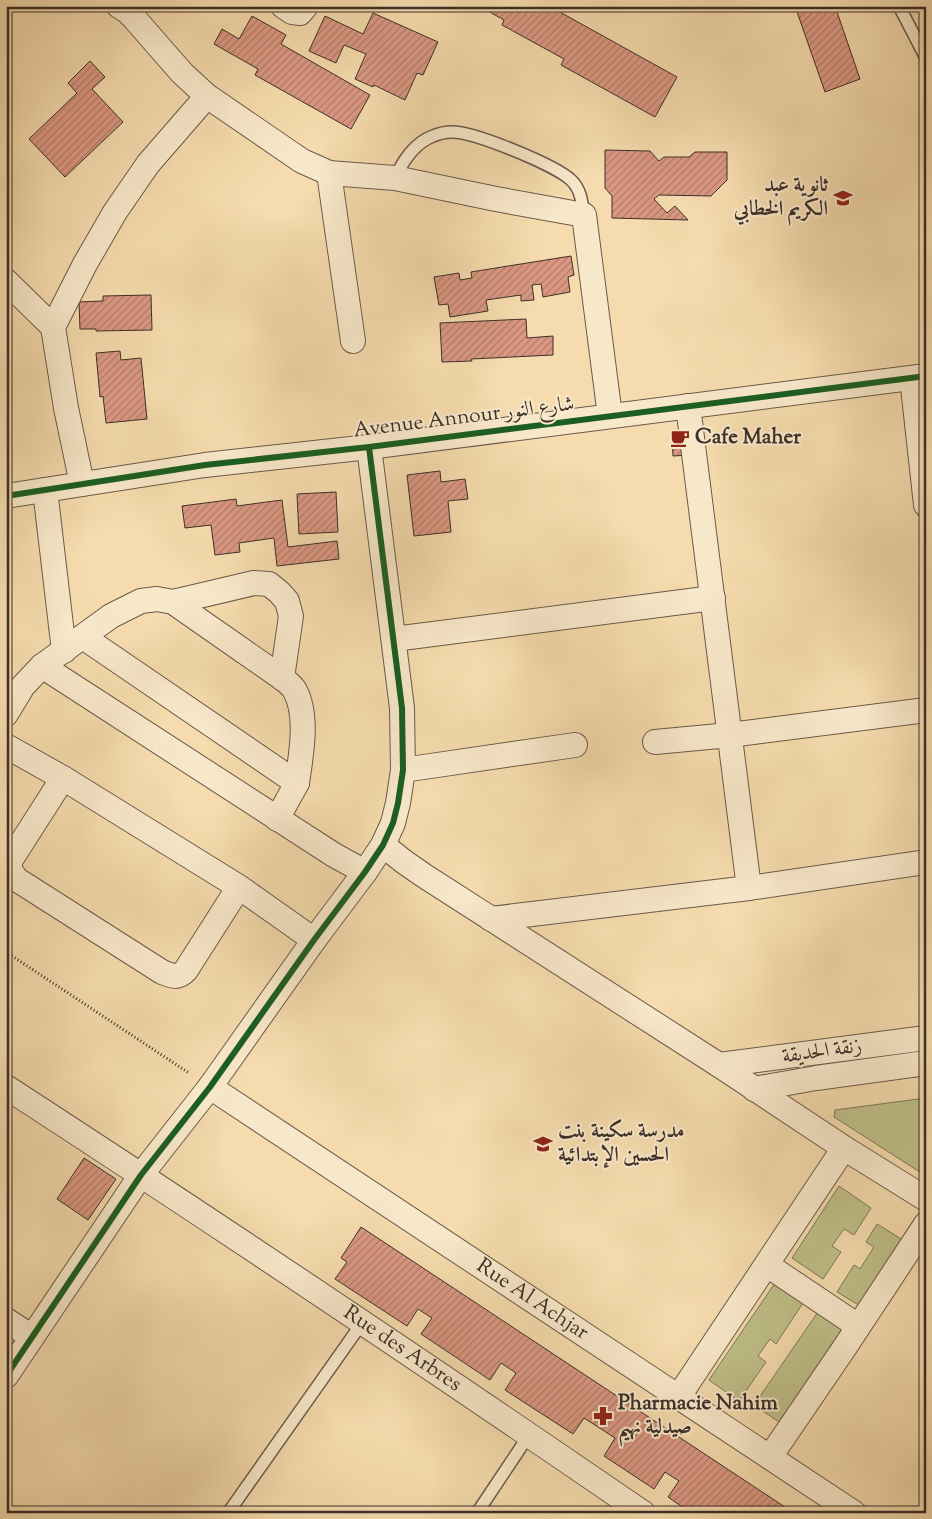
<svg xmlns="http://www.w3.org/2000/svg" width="932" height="1519" font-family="'Sorts Mill Goudy',Amiri,serif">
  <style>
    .grass { fill: #bfbf88; stroke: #7e7758 }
    .building { fill: url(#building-hatch); stroke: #3c2f29 }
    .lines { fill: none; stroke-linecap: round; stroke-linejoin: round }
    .service-casing { stroke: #6a5a4a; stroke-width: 14 }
    .minor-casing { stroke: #6a5a4a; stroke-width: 26 }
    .path { stroke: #3c2f29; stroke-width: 3; stroke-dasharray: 1 2.5; stroke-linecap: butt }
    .service { stroke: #f8e8ca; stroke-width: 11 }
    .minor { stroke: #f8e8ca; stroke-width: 24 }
    .cycleway-casing { stroke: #f8e8ca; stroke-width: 9 }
    .cycleway { stroke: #1b5e20; stroke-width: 6 }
    .labels { text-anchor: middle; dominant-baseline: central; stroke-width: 4; stroke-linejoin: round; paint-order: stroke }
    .poi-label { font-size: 21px; font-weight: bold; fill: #3c2f29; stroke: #f8e8ca; text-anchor: start }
    .street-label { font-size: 21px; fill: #3c2f29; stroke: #f8e8ca }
  </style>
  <defs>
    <pattern id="building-hatch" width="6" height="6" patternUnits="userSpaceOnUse" patternTransform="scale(1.25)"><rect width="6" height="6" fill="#db9883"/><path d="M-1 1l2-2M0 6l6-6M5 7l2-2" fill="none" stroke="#b37c6b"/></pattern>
  </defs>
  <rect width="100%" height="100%" fill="#f5dbad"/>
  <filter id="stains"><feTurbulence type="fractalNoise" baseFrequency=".004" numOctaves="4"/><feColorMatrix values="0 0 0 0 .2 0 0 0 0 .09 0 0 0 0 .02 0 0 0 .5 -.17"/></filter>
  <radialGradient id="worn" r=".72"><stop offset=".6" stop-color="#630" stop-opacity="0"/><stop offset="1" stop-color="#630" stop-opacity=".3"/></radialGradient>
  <path class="grass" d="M 926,1098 L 926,1176 L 834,1117 L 835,1110 Z
    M 839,1186 L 871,1208 L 854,1235 L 844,1229 L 832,1246 L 841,1252 L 823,1279 L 792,1258 Z
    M 877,1224 L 903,1240 L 862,1307 L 837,1292 L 854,1265 L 860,1269 L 874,1247 L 866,1242 Z
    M 777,1280 L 805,1300 L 776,1344 L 770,1339 L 758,1356 L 766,1362 L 739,1401 L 709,1380 Z
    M 820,1309 L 844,1326 L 779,1422 L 754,1405 Z"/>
  <path class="building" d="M 479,6 L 549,6 L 677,77 L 655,117 L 561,65 L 564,59 L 502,25 L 504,20 Z
    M 795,6 L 835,6 L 860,79 L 825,92 Z
    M 373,13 L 438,42 L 423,75 L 417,73 L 405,100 L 374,85 L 373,87 L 355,79 L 366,54 L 344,45 L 336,63 L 309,51 L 325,16 L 363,34 Z
    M 252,16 L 286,35 L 281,44 L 370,95 L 351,129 L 255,75 L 258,69 L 214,44 L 222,29 L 239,39 Z
    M 90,61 L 105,77 L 92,89 L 123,122 L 65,177 L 29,139 L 77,93 L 68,83 Z
    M 605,150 L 650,151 L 659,161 L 664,157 L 689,157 L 695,152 L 727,152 L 727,180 L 711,196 L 659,195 L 654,199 L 667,213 L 675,206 L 688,220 L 612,218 L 612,196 L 605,188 Z
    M 571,256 L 574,275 L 568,277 L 570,292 L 543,297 L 541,284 L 532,285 L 534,300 L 521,301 L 521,295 L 486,300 L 488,311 L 450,317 L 448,304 L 439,305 L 434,277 L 459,273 L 460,280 L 472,278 L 471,272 Z
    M 151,295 L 152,330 L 96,331 L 96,329 L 80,329 L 79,302 L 103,301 L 103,296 Z
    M 526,319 L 527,338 L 553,336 L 553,355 L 471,359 L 472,361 L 442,362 L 440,323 Z
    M 120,351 L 121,360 L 141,358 L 147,419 L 106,423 L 103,396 L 100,397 L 96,353 Z
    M 688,433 L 690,455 L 673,456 L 672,434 Z
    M 440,471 L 441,482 L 465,479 L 468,499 L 448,501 L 451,532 L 414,536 L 407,475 Z
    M 336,492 L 338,532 L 299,534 L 297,494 Z
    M 236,499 L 237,506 L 282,500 L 288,547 L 337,541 L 339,559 L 277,566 L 274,538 L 239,543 L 240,552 L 215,555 L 211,525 L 185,528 L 182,506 Z
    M 84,1158 L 116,1179 L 88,1220 L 57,1199 Z
    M 361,1227 L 794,1513 L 691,1513 L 668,1497 L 679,1481 L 665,1472 L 654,1489 L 604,1456 L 615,1438 L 584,1418 L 573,1434 L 505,1390 L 516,1373 L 501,1363 L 490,1380 L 421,1334 L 432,1318 L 418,1309 L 407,1326 L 335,1279 L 347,1262 L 341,1258 Z"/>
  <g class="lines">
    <g class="service-casing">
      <path id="service" d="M 899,6 L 926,58
        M 395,178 C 403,161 414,143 433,136 C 438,134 446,132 451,132 C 473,131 555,165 571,180 C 581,189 582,203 584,215
        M 228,1513 L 362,1323
        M 477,1513 L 529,1435"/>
    </g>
    <g class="minor-casing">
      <g id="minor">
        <path d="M 119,6 L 127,11 L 134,18 L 182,73 L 207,96 L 302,161 L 329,173 L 395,178 L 496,199 L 584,215 L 610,416"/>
        <path d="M 283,6 L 292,12 L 300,13 L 306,6"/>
        <path d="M 329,173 L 353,341"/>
        <path d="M 6,281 L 53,327"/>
        <path d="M 912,378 L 926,505"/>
        <path d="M 688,406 L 749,888"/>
        <path d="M 82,484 L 66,408 L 53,327 L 85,264 L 115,212 L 148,164 L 207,96"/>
        <path d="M 45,490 L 64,651"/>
        <path d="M 6,496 L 205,465 L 369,447 L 926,376"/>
        <path d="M 173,602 L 254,583 L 269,584 L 279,592 L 287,601 L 291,616 L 282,678"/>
        <path d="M 83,637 L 297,783 L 277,819"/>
        <path d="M 394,639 L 713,598"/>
        <path d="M 42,666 L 334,855 L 365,872"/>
        <path d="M 6,714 L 23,686 L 42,666 L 111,616 L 141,601 L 157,599 L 173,602 L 282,678 C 286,681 291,685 294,689 C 309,714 301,755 297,783"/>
        <path d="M 655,742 L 730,735 L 926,710"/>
        <path d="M 6,746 L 63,778"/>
        <path d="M 403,770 L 575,745"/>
        <path d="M 383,845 L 403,861 L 423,875 L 719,1065 L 844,1148 L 926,1199"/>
        <path d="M 239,887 L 186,970 C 178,979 172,976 162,972 L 16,879 L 10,870 L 10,861 L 63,778 L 239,887 L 314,940"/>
        <path d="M 491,919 L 749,888 L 926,862"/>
        <path d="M 719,1065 L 926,1038"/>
        <path id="s1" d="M 6,1087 C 220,1226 433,1369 643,1513"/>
        <path id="s2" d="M 210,1087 L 854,1513"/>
        <path d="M 754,1089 L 816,1078 L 926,1063"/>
        <path d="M 767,1265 L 858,1326"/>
        <path d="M 6,1320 L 32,1337"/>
        <path d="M 6,1376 L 141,1175 L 210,1087 L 314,940 L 365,872 L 383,845 L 393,823 L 398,803 L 403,770 L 402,708 L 369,447"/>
        <path d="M 679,1396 L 844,1148"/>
        <path d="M 770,1457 L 845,1347 L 926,1224"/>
      </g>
    </g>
    <path class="path" d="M 6,952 L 189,1073"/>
    <use href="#service" class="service"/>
    <use href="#minor" class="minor"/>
    <g class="cycleway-casing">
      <path id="cycleway" d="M 6,496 L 205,465 L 369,447 L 926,376
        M 6,1376 L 141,1175 L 210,1087 L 314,940 L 365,872 L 383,845 L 393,823 L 398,803 L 403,770 L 402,708 L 369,447"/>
    </g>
    <use href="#cycleway" class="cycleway"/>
  </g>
  <defs>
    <g id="school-bare" transform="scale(1.5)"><path d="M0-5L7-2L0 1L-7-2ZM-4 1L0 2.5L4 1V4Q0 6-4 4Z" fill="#8f2418" stroke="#f8e8ca" stroke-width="2.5" paint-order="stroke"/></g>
    <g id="cafe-bare" transform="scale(1.5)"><path d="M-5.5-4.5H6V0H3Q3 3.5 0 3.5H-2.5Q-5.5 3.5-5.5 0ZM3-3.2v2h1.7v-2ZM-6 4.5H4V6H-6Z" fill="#8f2418" stroke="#f8e8ca" stroke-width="2.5" paint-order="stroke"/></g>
    <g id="pharmacy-bare" transform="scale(1.5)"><path d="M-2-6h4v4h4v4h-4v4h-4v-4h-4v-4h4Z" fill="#8f2418" stroke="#f8e8ca" stroke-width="2.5" paint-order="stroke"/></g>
  </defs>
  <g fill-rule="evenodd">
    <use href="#school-bare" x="843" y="198"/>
    <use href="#cafe-bare" x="680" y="438"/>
    <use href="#school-bare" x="543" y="1144"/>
    <use href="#pharmacy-bare" x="603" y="1416"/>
  </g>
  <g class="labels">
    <g class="poi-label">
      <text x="828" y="186" text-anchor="end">ثانوية عبد<tspan x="828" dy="24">الكريم الخطابي</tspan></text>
      <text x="695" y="438">Cafe Maher</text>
      <text x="558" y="1132">مدرسة سكينة بنت<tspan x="558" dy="24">الحسين الإبتدائية</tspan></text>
      <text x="618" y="1404">Pharmacie Nahim<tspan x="618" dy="24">صيدلية نهيم</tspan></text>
    </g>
    <g class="street-label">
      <text transform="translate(464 418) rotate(-7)">Avenue Annour شارع النور</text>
      <text transform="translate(822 1052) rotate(-8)">زنقة الحديقة</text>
      <text stroke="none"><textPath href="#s2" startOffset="386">Rue Al Achjar</textPath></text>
      <text stroke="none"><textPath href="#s1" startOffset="475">Rue des Arbres</textPath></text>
    </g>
  </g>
  <rect width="932" height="1519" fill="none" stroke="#f5dbad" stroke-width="25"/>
  <rect x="8" y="8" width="917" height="1504" fill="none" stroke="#3c2f29" stroke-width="2.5"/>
  <rect x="12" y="12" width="907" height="1494" fill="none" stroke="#3c2f29"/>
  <rect width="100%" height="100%" filter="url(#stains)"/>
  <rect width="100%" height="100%" fill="url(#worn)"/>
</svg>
